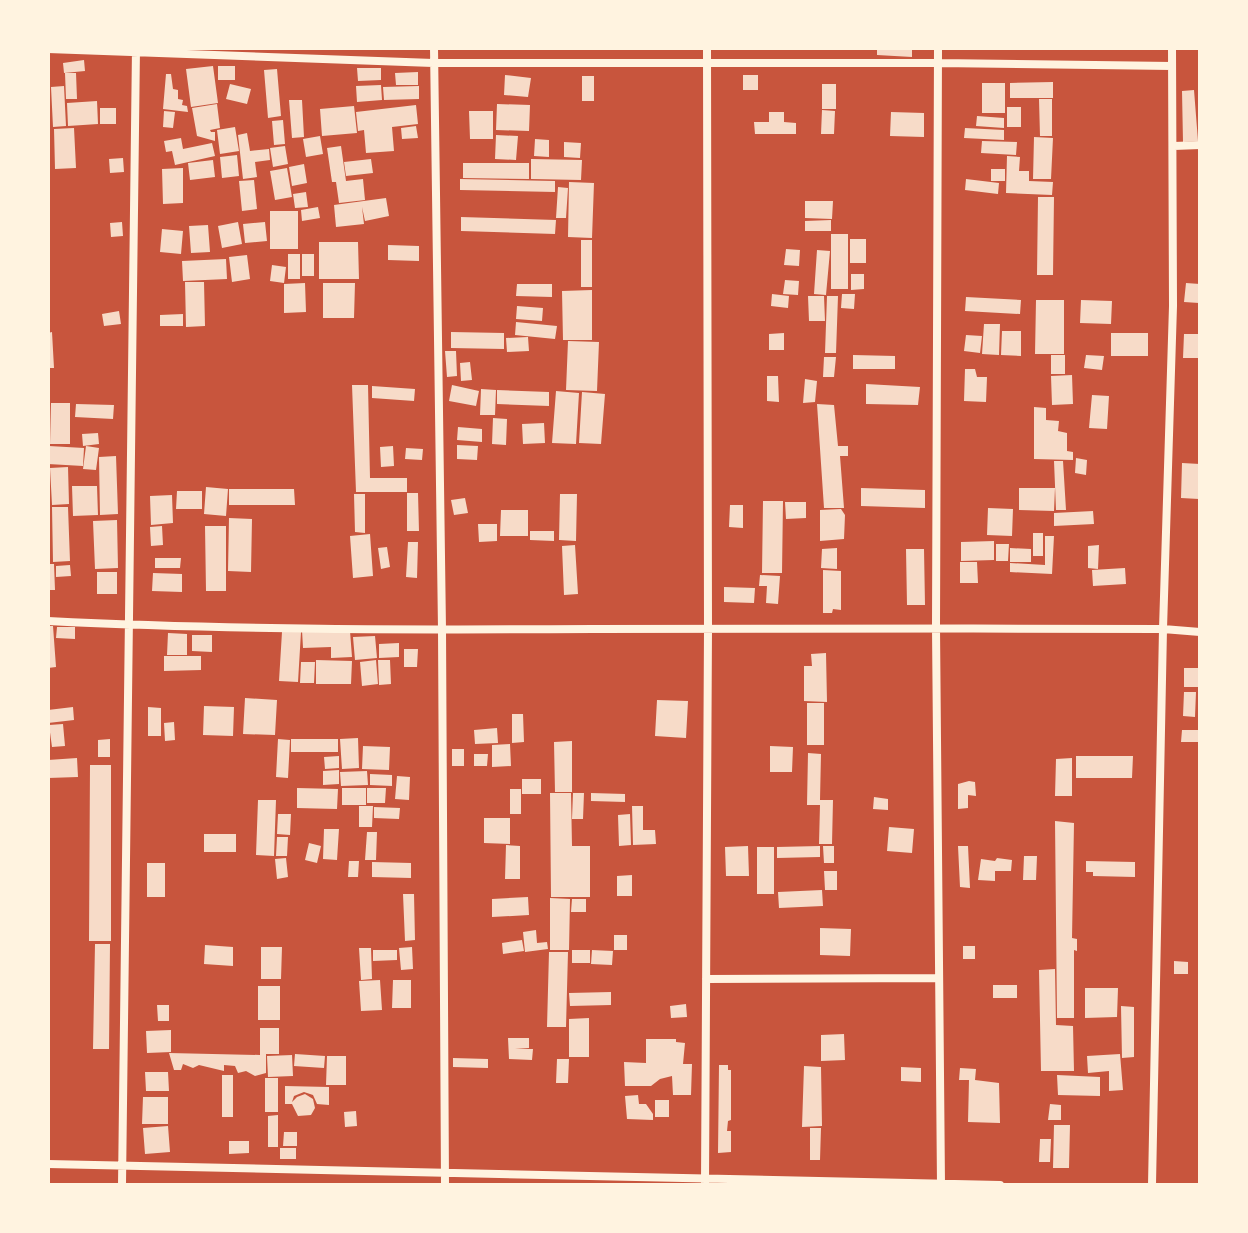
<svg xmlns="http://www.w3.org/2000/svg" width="1248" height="1233" font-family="Literata,serif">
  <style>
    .building { fill: #f7dbc8 }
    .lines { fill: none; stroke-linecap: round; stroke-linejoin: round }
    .minor { stroke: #fff3e0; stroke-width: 8 }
  </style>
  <rect width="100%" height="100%" fill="#c8553d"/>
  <path class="building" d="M 877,48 L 912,48 L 912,57 L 877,55 Z
    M 84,60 L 85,71 L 64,73 L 63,63 Z
    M 213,66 L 218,103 L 191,107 L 186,69 Z
    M 218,66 L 235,66 L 235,80 L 218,80 Z
    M 357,68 L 381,68 L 381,80 L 358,81 Z
    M 277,69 L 281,116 L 268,118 L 264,70 Z
    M 418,72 L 418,85 L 396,85 L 395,73 Z
    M 65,73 L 76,73 L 77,99 L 66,99 Z
    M 166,74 L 171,74 L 173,89 L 178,90 L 178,99 L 183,100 L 182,105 L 187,106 L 188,112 L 163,109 Z
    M 505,75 L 531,78 L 528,97 L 504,95 Z
    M 743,75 L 758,75 L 758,90 L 743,90 Z
    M 582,76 L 594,76 L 594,101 L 582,101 Z
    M 1053,82 L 1053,98 L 1010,98 L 1010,83 Z
    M 982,83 L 1005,83 L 1005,113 L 982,113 Z
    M 230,84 L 251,89 L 247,104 L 226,99 Z
    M 822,84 L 836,84 L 836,109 L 822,109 Z
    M 381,85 L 382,100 L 357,102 L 356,86 Z
    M 64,86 L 66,126 L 53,127 L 51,87 Z
    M 419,86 L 419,99 L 384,100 L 383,87 Z
    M 1194,90 L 1198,141 L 1183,142 L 1182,91 Z
    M 1039,99 L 1052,99 L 1052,136 L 1040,136 Z
    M 289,100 L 302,100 L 304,137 L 292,138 Z
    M 97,101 L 98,124 L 68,126 L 67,103 Z
    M 217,104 L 220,128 L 210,130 L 211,132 L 215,132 L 215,141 L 197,136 L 192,108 Z
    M 497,104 L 530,105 L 529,131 L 496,130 Z
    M 416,105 L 418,124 L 392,127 L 394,151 L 366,153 L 364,130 L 358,131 L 356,112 Z
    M 354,106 L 357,133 L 322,136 L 320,109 Z
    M 1007,107 L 1021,107 L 1021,127 L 1007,127 Z
    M 100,108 L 116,108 L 116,124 L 100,124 Z
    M 822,110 L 835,111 L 834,134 L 821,134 Z
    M 164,111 L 175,112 L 173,128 L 163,127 Z
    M 469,111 L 493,111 L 493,139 L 470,139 Z
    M 769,112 L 784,112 L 784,122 L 796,123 L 796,134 L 755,134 L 754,122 L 769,122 Z
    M 891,112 L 924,113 L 924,137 L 890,136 Z
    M 977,116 L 1004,118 L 1004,128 L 976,126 Z
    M 283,120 L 285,144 L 274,145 L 272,121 Z
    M 416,126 L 418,138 L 402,139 L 401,128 Z
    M 235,127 L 239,151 L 220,154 L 217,130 Z
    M 74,128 L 76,168 L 55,169 L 54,129 Z
    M 965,128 L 1004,130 L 1004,140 L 964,138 Z
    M 247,133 L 250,151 L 269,149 L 270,160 L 255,162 L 257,177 L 243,179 L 238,135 Z
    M 496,135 L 518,136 L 516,160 L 495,159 Z
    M 320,136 L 323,154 L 306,157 L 303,139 Z
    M 1034,137 L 1053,138 L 1051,179 L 1033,179 Z
    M 181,138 L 183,149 L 212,143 L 215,156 L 175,165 L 172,151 L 166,152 L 164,141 Z
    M 535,139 L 549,140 L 549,157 L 534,156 Z
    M 982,141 L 1017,142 L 1016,155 L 981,153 Z
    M 564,142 L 581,143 L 580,158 L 564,157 Z
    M 285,146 L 288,164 L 273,167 L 270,148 Z
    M 341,146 L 346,181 L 363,179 L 365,200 L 339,203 L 336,182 L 332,182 L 327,148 Z
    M 237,155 L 239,176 L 222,178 L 220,157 Z
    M 1007,156 L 1020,157 L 1019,171 L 1029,171 L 1029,181 L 1053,182 L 1052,195 L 1006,193 Z
    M 123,158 L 124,172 L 110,173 L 109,159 Z
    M 371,159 L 373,173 L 346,176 L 344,162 Z
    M 531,159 L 582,160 L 581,180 L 531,179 Z
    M 213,160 L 215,177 L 190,180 L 188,163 Z
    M 463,163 L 529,163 L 529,179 L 463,178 Z
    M 304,164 L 307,183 L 292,186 L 289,167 Z
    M 183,168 L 183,203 L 163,204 L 162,169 Z
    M 287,168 L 292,197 L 275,200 L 270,171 Z
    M 991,169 L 1005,169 L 1005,181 L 991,181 Z
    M 460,179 L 555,181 L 555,192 L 460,190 Z
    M 966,179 L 999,183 L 998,194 L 965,190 Z
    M 254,180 L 257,209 L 242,211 L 239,181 Z
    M 569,182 L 594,183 L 592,238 L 568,237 Z
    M 558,187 L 568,188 L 566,218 L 556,218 Z
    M 306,192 L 308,207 L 295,208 L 293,194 Z
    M 1038,197 L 1054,197 L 1053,275 L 1037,275 Z
    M 386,198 L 389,216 L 365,221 L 362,207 L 364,224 L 336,227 L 334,205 Z
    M 805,201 L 833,201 L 832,219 L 805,218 Z
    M 318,207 L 320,218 L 302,221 L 301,210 Z
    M 270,211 L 298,211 L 298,249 L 270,249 Z
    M 461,217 L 556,220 L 555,234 L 461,231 Z
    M 831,220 L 831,231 L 805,231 L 805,221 Z
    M 122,222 L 123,236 L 111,237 L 110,223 Z
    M 238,222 L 242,244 L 222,248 L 218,226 Z
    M 265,222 L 267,241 L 245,243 L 243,224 Z
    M 208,225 L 210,252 L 191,253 L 189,226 Z
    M 162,229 L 183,231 L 181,254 L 160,252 Z
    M 831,234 L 848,234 L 848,289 L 831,289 Z
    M 850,239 L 866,239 L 866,263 L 850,263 Z
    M 581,240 L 592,240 L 592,287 L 581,287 Z
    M 319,242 L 358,242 L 359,279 L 319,279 Z
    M 388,245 L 419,246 L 419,261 L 388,260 Z
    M 786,249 L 800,250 L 799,266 L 784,265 Z
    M 817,250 L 830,251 L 826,295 L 814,294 Z
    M 288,254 L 300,254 L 300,279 L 288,279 Z
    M 302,254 L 314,254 L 314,276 L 302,276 Z
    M 247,255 L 250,279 L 232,282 L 229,257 Z
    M 226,259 L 227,279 L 183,281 L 182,261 Z
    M 272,265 L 286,267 L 284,283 L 270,281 Z
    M 851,274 L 864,274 L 864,289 L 851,290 Z
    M 785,280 L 799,281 L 798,295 L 783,294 Z
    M 185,282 L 204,282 L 205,326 L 186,327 Z
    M 305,283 L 306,312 L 284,313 L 284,284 Z
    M 323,283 L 355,283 L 354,318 L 323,318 Z
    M 1186,283 L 1200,284 L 1199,303 L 1184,302 Z
    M 517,284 L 552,284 L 552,297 L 516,296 Z
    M 592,290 L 592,340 L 563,340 L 562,291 Z
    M 772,294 L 789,296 L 788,308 L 771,306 Z
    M 842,294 L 855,294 L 854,309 L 841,308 Z
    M 808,296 L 824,296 L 825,321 L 809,321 Z
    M 827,296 L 838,296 L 836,353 L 825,353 Z
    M 966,297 L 1021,300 L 1020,314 L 965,311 Z
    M 1036,300 L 1064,300 L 1064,354 L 1035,354 Z
    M 1081,300 L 1112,301 L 1111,324 L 1080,323 Z
    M 517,306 L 543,308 L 542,321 L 516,319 Z
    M 119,311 L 121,324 L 104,326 L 102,314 Z
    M 183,314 L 183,326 L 160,326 L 160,315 Z
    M 516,322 L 557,326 L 555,339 L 515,335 Z
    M 984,324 L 1000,324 L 999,355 L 982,354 Z
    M 1002,331 L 1021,331 L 1021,356 L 1001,355 Z
    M 52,332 L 54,368 L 48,368 L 48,333 Z
    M 451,332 L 504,333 L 504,349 L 451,348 Z
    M 784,333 L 784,350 L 769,350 L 769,334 Z
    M 1111,333 L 1148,333 L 1148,356 L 1111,356 Z
    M 1184,334 L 1200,334 L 1200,358 L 1183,358 Z
    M 966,335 L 982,336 L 980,353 L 964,351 Z
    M 528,337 L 529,351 L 507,352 L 506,338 Z
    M 568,341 L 599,342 L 597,391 L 566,390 Z
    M 445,351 L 456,351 L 457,376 L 447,377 Z
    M 853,355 L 895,356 L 895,369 L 853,369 Z
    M 1051,355 L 1065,355 L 1065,374 L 1051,374 Z
    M 1086,355 L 1104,356 L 1102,370 L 1084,368 Z
    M 824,357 L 836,357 L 834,377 L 823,377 Z
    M 470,362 L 472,380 L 461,381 L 460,363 Z
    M 965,369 L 975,369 L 977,377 L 987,377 L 986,402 L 964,401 Z
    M 1072,375 L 1073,404 L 1052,405 L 1051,376 Z
    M 767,376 L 778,376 L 779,402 L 767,401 Z
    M 805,379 L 817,381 L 815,402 L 803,403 Z
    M 866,384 L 920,387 L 918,405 L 866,404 Z
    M 352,385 L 368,385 L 370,478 L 407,478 L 407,492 L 356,492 Z
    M 452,385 L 479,391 L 476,406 L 449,401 Z
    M 372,386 L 415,389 L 414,401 L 372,398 Z
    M 481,389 L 496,390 L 495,415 L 480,415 Z
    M 497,390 L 549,392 L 549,406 L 497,404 Z
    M 556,391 L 579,393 L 576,444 L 552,443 Z
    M 582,392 L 605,394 L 601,444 L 579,443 Z
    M 1092,395 L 1109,396 L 1107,429 L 1089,428 Z
    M 51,403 L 70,403 L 70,444 L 50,444 Z
    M 76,404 L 114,405 L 113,419 L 75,417 Z
    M 817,404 L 834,405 L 838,446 L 848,446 L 848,456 L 840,456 L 844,508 L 824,508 Z
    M 1034,407 L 1046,408 L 1046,420 L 1059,421 L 1058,431 L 1067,433 L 1067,451 L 1073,452 L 1073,460 L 1034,459 Z
    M 493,418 L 507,419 L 506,445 L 492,444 Z
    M 544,423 L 545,443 L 523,444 L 522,424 Z
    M 458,427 L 482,429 L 482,442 L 457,440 Z
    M 98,433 L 99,444 L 83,446 L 82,434 Z
    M 457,445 L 478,446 L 477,460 L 457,459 Z
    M 49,446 L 84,448 L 83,466 L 48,464 Z
    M 86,446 L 99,448 L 96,470 L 83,469 Z
    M 393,446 L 394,466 L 381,467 L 380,447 Z
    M 406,448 L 423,449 L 422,460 L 405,459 Z
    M 116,456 L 118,514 L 100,515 L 99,457 Z
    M 1076,458 L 1087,460 L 1086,475 L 1075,473 Z
    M 1054,461 L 1063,461 L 1066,510 L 1056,510 Z
    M 1182,463 L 1200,464 L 1199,499 L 1181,498 Z
    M 68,467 L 69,504 L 52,505 L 50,468 Z
    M 72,486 L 97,486 L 98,515 L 73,516 Z
    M 206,487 L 228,489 L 226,516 L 204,514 Z
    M 861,488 L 925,490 L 925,508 L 861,506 Z
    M 1019,488 L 1055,488 L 1054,511 L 1019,510 Z
    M 229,489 L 294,489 L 295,505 L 229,505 Z
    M 177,491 L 202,491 L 202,509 L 176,509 Z
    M 407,493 L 418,493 L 419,531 L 407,531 Z
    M 354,494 L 365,494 L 365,533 L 355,532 Z
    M 560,494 L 577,494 L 576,541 L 559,540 Z
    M 172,495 L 173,523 L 151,525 L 150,496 Z
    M 465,498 L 468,513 L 454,515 L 451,500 Z
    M 763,501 L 783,501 L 782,573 L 762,573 Z
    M 785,502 L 806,502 L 806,518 L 786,519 Z
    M 730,505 L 743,505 L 743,528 L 729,527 Z
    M 52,507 L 68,507 L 70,561 L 53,562 Z
    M 988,508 L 1013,509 L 1012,536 L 987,535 Z
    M 841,509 L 845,515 L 844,539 L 820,541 L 820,510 Z
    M 501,510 L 528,510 L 528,536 L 500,536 Z
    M 1093,511 L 1094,524 L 1054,526 L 1054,513 Z
    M 229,518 L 252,519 L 251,572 L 228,571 Z
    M 117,520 L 118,568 L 95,569 L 93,521 Z
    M 478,524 L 497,524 L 497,541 L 479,542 Z
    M 162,526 L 163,545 L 151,546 L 150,527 Z
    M 205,526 L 226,526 L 226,591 L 206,591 Z
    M 530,531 L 554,531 L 554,541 L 530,540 Z
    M 1033,533 L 1043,533 L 1043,556 L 1033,556 Z
    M 370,534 L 373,576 L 353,578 L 350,536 Z
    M 1045,536 L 1054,536 L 1052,574 L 1010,572 L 1010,563 L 1045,565 Z
    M 994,541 L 994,560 L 961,561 L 961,542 Z
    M 408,542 L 418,542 L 417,578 L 406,577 Z
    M 996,544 L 1009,544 L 1008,561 L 996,561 Z
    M 575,545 L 578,594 L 564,595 L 562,546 Z
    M 1099,545 L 1098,569 L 1088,568 L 1088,546 Z
    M 387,547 L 390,567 L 381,569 L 378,548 Z
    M 837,548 L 837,569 L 821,568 L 822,549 Z
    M 1010,548 L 1031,549 L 1031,562 L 1010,562 Z
    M 906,549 L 924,549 L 925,605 L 907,605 Z
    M 155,558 L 181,558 L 180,568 L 155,568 Z
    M 960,562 L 977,562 L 978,583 L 960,583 Z
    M 48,564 L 54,564 L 55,590 L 48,590 Z
    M 70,565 L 71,576 L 56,577 L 56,566 Z
    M 1125,568 L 1126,584 L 1093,586 L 1092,570 Z
    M 823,570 L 841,571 L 841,610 L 833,609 L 832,613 L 823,613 Z
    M 97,572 L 117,572 L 117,594 L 97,594 Z
    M 153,573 L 182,574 L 182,592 L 152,591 Z
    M 760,575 L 780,576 L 778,604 L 766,603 L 767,586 L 759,586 Z
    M 724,587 L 755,588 L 754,603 L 724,602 Z
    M 48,626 L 53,626 L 56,667 L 48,668 Z
    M 57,627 L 75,627 L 75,639 L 56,638 Z
    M 302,630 L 350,631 L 352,657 L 331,658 L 331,647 L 303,648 Z
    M 282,632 L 301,632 L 298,682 L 279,681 Z
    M 168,633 L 187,634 L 187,655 L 167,655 Z
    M 192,635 L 212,635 L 212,652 L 192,651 Z
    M 375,636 L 377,658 L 355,660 L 353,637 Z
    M 399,643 L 399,657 L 379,658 L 379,644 Z
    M 404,649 L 418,649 L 417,667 L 404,667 Z
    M 826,653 L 827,702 L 804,701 L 804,666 L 812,666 L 811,654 Z
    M 164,656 L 201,656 L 201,670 L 164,671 Z
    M 316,660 L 352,661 L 351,684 L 316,684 Z
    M 376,660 L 378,684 L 362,686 L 360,662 Z
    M 378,660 L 390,660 L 391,684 L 379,685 Z
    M 301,662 L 315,662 L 314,683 L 300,683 Z
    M 1184,668 L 1200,668 L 1200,687 L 1184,687 Z
    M 1184,692 L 1196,692 L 1195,717 L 1183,716 Z
    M 245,698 L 277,700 L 275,735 L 243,734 Z
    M 657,700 L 688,701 L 686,738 L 655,736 Z
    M 807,703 L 824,703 L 824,745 L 807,745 Z
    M 204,706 L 234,707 L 233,736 L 203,735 Z
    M 73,707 L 74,720 L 48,723 L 48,710 Z
    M 148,707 L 161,708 L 161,736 L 148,736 Z
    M 512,714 L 523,714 L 524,742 L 512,743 Z
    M 174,722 L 175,740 L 165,741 L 164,723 Z
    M 63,724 L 65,746 L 52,747 L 49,725 Z
    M 497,728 L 498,743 L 475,744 L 474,730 Z
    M 1182,730 L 1200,730 L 1200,742 L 1181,742 Z
    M 358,738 L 359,768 L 342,769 L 340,739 Z
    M 110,739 L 110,757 L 98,757 L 98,740 Z
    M 278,739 L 290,740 L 288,778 L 276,777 Z
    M 291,739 L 338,739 L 338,752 L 291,752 Z
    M 572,741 L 572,792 L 555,792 L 554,742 Z
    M 510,744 L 511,766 L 492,767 L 492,745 Z
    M 363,746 L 390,747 L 389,770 L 362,769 Z
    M 770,746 L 793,747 L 792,772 L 770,772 Z
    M 452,749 L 464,749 L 464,766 L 452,766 Z
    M 808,753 L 821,754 L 820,800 L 833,800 L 832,844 L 819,844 L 820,805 L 807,805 Z
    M 474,754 L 488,754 L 487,766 L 474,766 Z
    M 339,756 L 339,768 L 325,769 L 324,757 Z
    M 1076,756 L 1133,756 L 1132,778 L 1076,778 Z
    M 77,758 L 78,777 L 48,778 L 48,760 Z
    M 1072,758 L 1072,796 L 1055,796 L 1056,759 Z
    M 90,765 L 111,765 L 111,941 L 89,941 Z
    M 339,770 L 339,784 L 323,785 L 323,771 Z
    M 367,771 L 368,785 L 341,786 L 340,772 Z
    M 370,774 L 392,775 L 392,786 L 370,785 Z
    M 397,776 L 410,777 L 409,800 L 395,799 Z
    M 522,779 L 541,779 L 541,794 L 522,794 Z
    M 969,781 L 975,782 L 976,796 L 968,795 L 968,808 L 958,809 L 958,784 Z
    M 297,788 L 338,789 L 337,809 L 297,808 Z
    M 342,788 L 366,788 L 366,805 L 342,805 Z
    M 367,788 L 386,788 L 385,803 L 367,803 Z
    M 510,789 L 521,789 L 521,814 L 510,814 Z
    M 550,793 L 571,793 L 572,846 L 590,846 L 590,897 L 551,897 Z
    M 573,793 L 584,793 L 583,819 L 572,819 Z
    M 591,793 L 625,794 L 625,802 L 591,801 Z
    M 874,797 L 888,799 L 888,810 L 873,809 Z
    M 258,800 L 276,800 L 274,856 L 256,855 Z
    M 359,806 L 373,806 L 372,827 L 359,827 Z
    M 632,806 L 643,806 L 643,830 L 655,830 L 656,844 L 633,845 Z
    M 374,807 L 400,808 L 399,819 L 374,818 Z
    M 278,814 L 291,814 L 290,835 L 277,834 Z
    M 630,814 L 631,845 L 619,846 L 618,815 Z
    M 484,818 L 510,818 L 510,844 L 484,843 Z
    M 1055,821 L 1074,823 L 1072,938 L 1077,939 L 1077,951 L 1074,950 L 1074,1018 L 1057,1018 Z
    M 889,827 L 914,829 L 912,853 L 887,851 Z
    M 324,829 L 339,829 L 337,860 L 323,859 Z
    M 367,832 L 377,832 L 376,860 L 365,860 Z
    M 204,834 L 236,834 L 236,852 L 204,852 Z
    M 277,837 L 288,837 L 287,856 L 276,856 Z
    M 309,843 L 321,846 L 317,863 L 305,860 Z
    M 506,845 L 520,846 L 520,879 L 505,879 Z
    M 748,846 L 749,876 L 726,876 L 725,847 Z
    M 820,846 L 820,857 L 777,858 L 777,847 Z
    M 823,846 L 834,846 L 834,863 L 824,863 Z
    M 958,846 L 968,846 L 970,888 L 960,887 Z
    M 757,847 L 774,847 L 774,894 L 757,894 Z
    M 1024,856 L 1037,856 L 1036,880 L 1023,880 Z
    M 286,858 L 288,877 L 277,879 L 275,859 Z
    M 997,858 L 1012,860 L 1011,871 L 995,871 L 995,881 L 978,880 L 981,859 L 995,861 Z
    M 349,861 L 359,861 L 358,877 L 348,877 Z
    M 1086,861 L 1135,862 L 1135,877 L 1093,876 L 1093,872 L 1086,872 Z
    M 372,862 L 411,863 L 411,878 L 372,877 Z
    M 147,863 L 165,863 L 165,897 L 147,897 Z
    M 824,871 L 837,871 L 837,890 L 825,890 Z
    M 632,875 L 632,896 L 617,896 L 617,876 Z
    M 822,890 L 823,906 L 779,908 L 778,892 Z
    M 403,894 L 414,894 L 415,940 L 405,941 Z
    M 528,897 L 529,915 L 492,917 L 492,899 Z
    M 550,898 L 570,899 L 569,950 L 550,950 Z
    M 572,899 L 586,899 L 586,912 L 571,912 Z
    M 820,928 L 851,929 L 850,956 L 820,955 Z
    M 536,930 L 537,943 L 547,942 L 548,949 L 525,952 L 523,932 Z
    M 614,935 L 627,935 L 627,950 L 614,950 Z
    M 522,940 L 524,951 L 503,954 L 502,943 Z
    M 95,944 L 110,944 L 109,1049 L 93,1049 Z
    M 205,945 L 233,947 L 233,966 L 204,964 Z
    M 963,946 L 975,946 L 975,959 L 963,959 Z
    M 261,947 L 282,947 L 281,979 L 261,979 Z
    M 412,947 L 413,969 L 401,970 L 399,948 Z
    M 359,948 L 371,948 L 372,979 L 361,980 Z
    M 373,950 L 397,950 L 397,960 L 373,961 Z
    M 572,950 L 590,950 L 590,963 L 572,963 Z
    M 592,950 L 613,951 L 612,965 L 591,964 Z
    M 549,952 L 568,952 L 566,1027 L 547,1027 Z
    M 1174,961 L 1188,962 L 1188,974 L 1174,974 Z
    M 1055,969 L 1056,1025 L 1073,1026 L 1074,1071 L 1041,1071 L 1039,970 Z
    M 380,980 L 382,1010 L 361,1011 L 359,981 Z
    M 393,980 L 411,980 L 411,1008 L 392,1008 Z
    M 993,985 L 1017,985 L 1017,998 L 993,998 Z
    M 258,986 L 280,986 L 280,1020 L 258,1020 Z
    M 1085,988 L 1118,988 L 1117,1017 L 1085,1018 Z
    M 611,992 L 611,1005 L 570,1006 L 569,993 Z
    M 686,1004 L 687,1017 L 671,1018 L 670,1006 Z
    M 157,1005 L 169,1005 L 169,1021 L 158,1021 Z
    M 1121,1006 L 1134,1007 L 1134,1057 L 1122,1058 Z
    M 589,1018 L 589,1057 L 569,1057 L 569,1019 Z
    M 260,1028 L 279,1028 L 279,1054 L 266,1054 L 266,1073 L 255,1076 L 246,1071 L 238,1073 L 235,1066 L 224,1065 L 224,1071 L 199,1065 L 193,1068 L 183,1064 L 181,1070 L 174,1070 L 169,1053 L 260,1055 Z
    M 171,1030 L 171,1052 L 147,1053 L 146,1031 Z
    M 844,1034 L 845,1060 L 821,1061 L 821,1035 Z
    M 508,1038 L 529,1038 L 529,1048 L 515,1049 L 533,1049 L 532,1060 L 509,1059 Z
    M 646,1039 L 676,1039 L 676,1042 L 685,1043 L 683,1064 L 692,1064 L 691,1095 L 673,1095 L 672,1076 L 660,1079 L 651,1086 L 625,1086 L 624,1062 L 646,1063 Z
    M 295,1054 L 325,1056 L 324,1068 L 294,1066 Z
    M 1120,1054 L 1123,1090 L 1109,1091 L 1109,1071 L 1088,1073 L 1087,1056 Z
    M 292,1055 L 293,1076 L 268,1077 L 267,1056 Z
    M 327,1056 L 346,1056 L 346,1085 L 326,1085 Z
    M 453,1058 L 488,1059 L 488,1068 L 453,1067 Z
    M 557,1059 L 569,1059 L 568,1083 L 556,1083 Z
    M 719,1065 L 728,1065 L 728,1070 L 731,1070 L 731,1120 L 728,1121 L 727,1131 L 731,1131 L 731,1152 L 718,1153 Z
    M 804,1066 L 821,1067 L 822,1126 L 802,1127 Z
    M 901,1067 L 921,1068 L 921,1082 L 901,1081 Z
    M 960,1068 L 976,1069 L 975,1080 L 999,1083 L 1000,1123 L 968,1122 L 969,1080 L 959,1080 Z
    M 145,1072 L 168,1072 L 169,1091 L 146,1091 Z
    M 222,1075 L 233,1075 L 233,1117 L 222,1117 Z
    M 1057,1075 L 1100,1077 L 1100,1096 L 1058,1095 Z
    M 265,1078 L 278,1078 L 278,1112 L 265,1112 Z
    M 285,1086 L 329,1087 L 329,1105 L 317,1104 L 313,1095 L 304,1092 L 294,1096 L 292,1102 L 297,1097 L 305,1094 L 313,1099 L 315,1108 L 311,1115 L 298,1116 L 292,1104 L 285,1104 Z
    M 638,1095 L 639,1104 L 646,1104 L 653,1114 L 653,1120 L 627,1119 L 625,1096 Z
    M 143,1097 L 168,1097 L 168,1124 L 142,1124 Z
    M 655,1100 L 669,1100 L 669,1117 L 655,1117 Z
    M 1050,1104 L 1061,1105 L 1061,1120 L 1048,1120 Z
    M 356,1111 L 357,1126 L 345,1127 L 344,1112 Z
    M 278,1115 L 278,1147 L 268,1147 L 268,1116 Z
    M 1054,1125 L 1070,1125 L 1069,1168 L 1053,1168 Z
    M 168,1126 L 170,1152 L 145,1154 L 143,1128 Z
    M 810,1128 L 821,1128 L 820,1160 L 810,1160 Z
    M 284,1132 L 297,1132 L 297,1146 L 283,1146 Z
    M 1040,1139 L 1051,1139 L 1050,1162 L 1039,1162 Z
    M 229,1141 L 249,1141 L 249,1153 L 229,1154 Z
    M 280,1148 L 296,1148 L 296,1159 L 280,1159 Z"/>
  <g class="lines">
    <path class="minor" d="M 434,48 L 442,629 L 445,1185
      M 938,48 L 936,628 L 941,1185
      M 48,49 L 433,63 L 938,63 L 1172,66
      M 1174,146 L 1200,145
      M 48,621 C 229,630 412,630 593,629 C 783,629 973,628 1163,629 L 1200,632
      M 706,979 L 938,978
      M 48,1164 L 1000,1185
      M 122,1185 L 136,48
      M 705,1185 L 708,629 L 707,48
      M 1152,1185 L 1163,629 L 1173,306 L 1172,48"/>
  </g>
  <rect width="1248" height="1233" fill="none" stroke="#fff3e0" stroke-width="100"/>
</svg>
